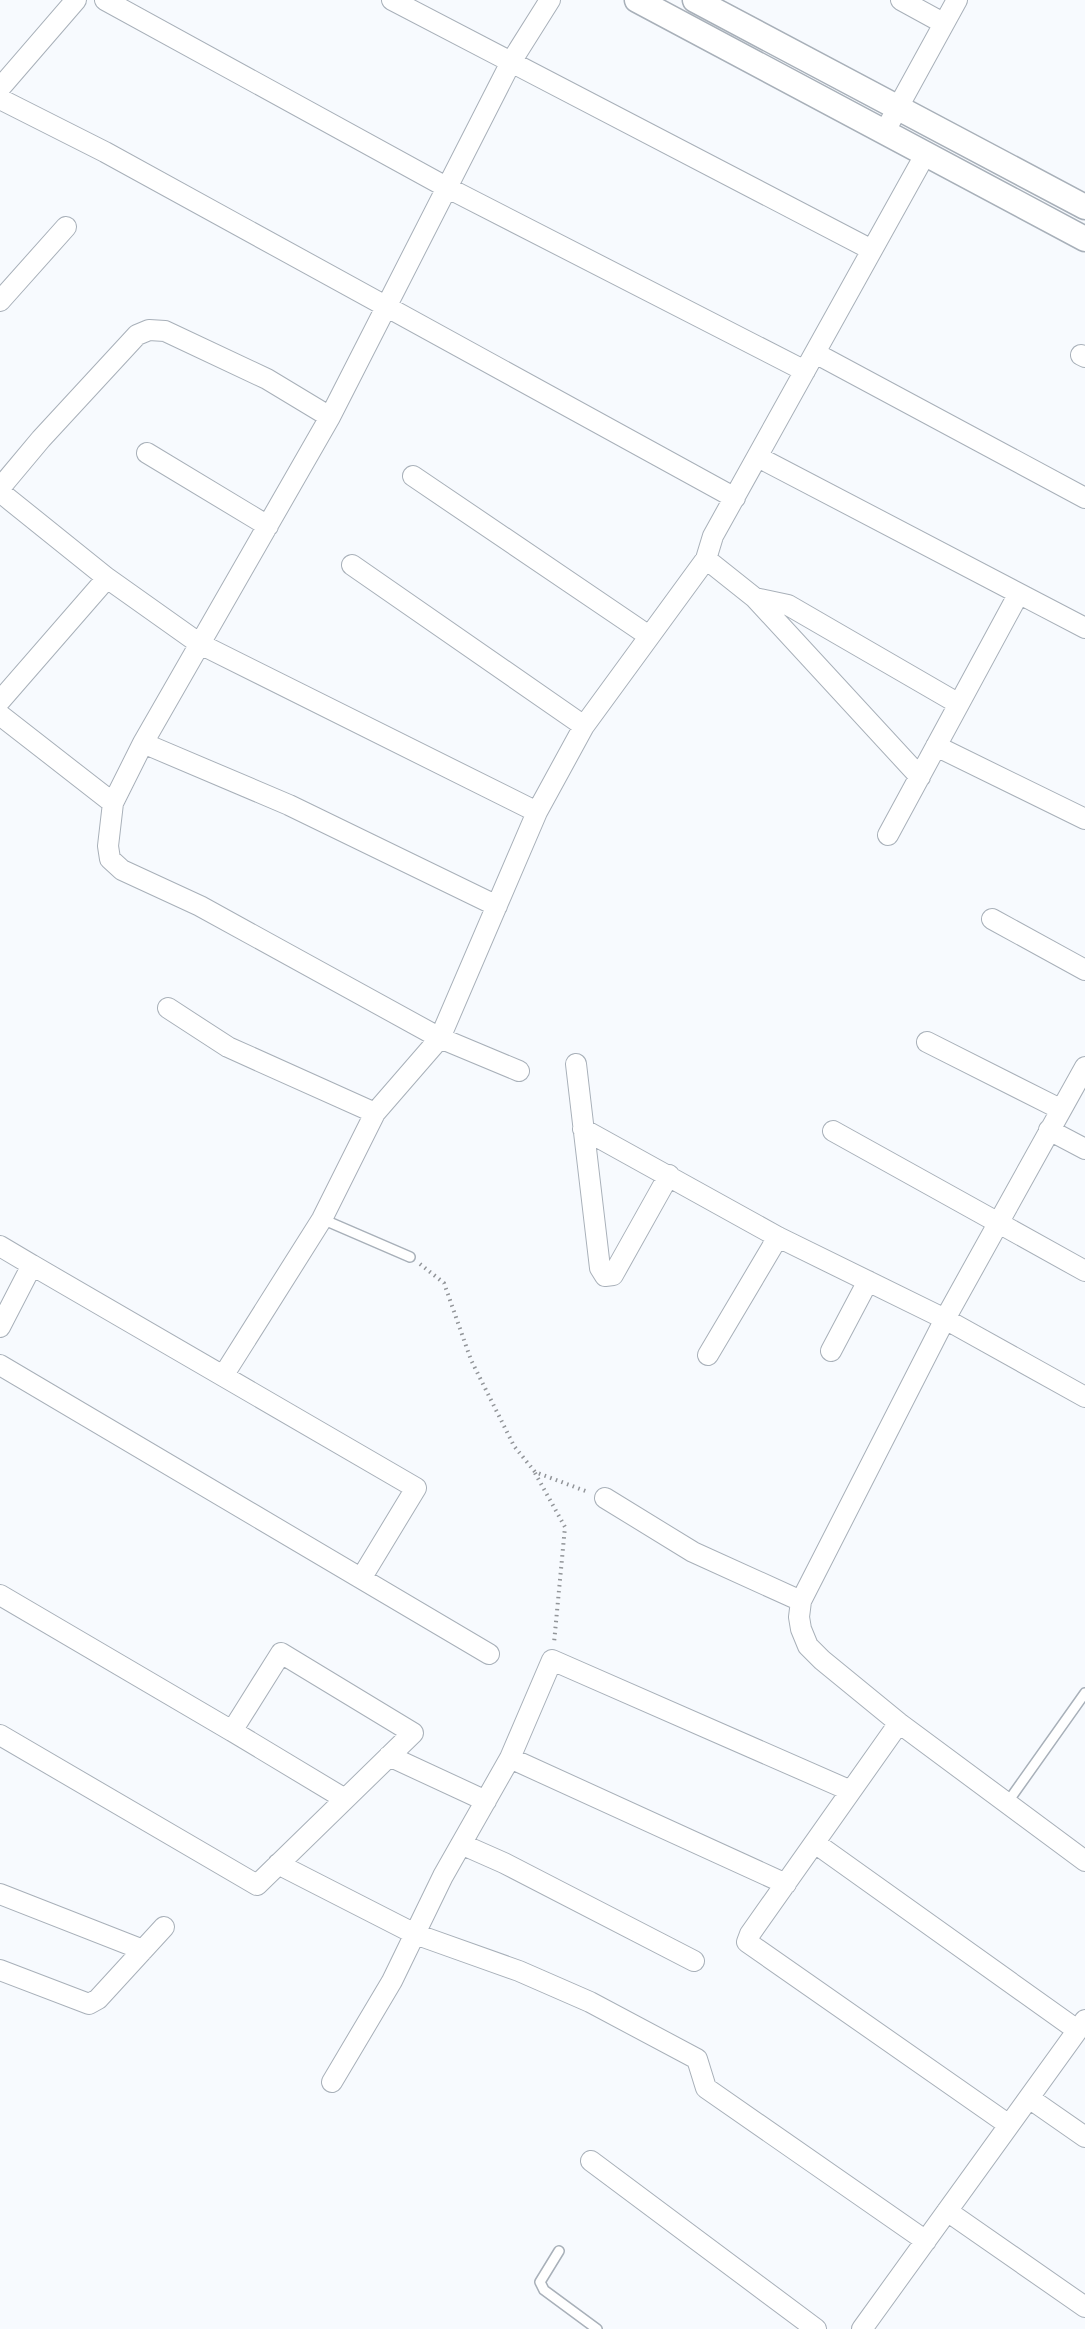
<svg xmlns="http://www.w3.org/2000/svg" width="1085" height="2329" font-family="'Nunito Sans',sans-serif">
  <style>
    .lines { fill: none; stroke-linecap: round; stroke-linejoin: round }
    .service-casing { stroke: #a8b0b9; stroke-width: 12 }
    .minor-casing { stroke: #a8b0b9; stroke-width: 22 }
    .tertiary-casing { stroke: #a8b0b9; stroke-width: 27 }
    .path { stroke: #929599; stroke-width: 4; stroke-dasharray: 1.5 4.5; stroke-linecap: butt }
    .service { stroke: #fff; stroke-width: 9 }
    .minor { stroke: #fff; stroke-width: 20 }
    .tertiary { stroke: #fff; stroke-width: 24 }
  </style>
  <rect width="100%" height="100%" fill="#f7fafe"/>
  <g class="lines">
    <g class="service-casing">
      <path id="service" d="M 322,1219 L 410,1257
        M 1007,1803 L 1085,1693
        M 559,2251 L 540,2282 L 544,2290 L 597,2329"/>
    </g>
    <g class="minor-casing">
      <path id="minor" d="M 105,0 L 446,187 L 805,371
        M 392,0 L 872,250
        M 901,0 L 943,23
        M 0,88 L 76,0
        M 0,99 L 105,152 L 735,498
        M 885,131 L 957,0
        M 0,301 L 66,227
        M 815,353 L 1085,498
        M 1081,355 L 1085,357
        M 147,453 L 268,526
        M 758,457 L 1085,628
        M 413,476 L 649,636
        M 0,488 L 41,439 L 137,335 L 149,330 L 165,331 L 267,379 L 330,417
        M 0,492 L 107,578 L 200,644 L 537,812
        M 352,565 L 584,726
        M 755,598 L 788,605 L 959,704
        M 0,701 L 107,578
        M 0,715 L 113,803 L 143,743 L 330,417 L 511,62 L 550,0
        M 143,743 L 289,805 L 497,906
        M 936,746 L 1085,819
        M 920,777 L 755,598 L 706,559 L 713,536 L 926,153
        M 113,803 L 108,846 L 110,859 L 122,870 L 200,906 L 440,1038 L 519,1071
        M 888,835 L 1018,595
        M 992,919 L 1085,970
        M 168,1008 L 228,1047 L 375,1113
        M 927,1042 L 1060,1109
        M 576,1064 L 600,1268 L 605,1276 L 613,1275 L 669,1175
        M 583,1129 L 778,1237 L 945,1319 L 1085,1067
        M 1049,1130 L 1085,1149
        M 833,1131 L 1085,1271
        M 0,1246 L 32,1265 L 0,1327
        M 32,1265 L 416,1488 L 362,1577
        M 831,1351 L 868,1281
        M 708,1355 L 778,1237
        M 0,1365 L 489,1654
        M 223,1376 L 322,1219 L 375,1113 L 440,1038 L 537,812 L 584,726 L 706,559
        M 1085,1397 L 945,1319 L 801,1601 L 799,1617 L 801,1629 L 808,1646 L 822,1660 L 899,1723 L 1085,1861
        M 605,1498 L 693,1552 L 801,1601
        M 0,1595 L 232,1731
        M 899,1723 L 750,1934 L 747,1942 L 1009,2125
        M 0,1735 L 257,1885 L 413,1733 L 281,1653 L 232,1731 L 345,1799
        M 389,1756 L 486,1801
        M 510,1758 L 786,1884
        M 815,1843 L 1077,2030
        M 461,1844 L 504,1863 L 694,1961
        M 278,1864 L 415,1934 L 519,1971 L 590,2002 L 697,2059 L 706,2088 L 926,2241
        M 0,1894 L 143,1950
        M 0,1970 L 89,2004 L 98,1999 L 164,1927
        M 332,2082 L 392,1981 L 443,1876 L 510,1758 L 552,1660 L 851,1791
        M 1029,2098 L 1085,2137
        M 591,2161 L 816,2329
        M 947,2211 L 1085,2307
        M 862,2329 L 1085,2020"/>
    </g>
    <g class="tertiary-casing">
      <path id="tertiary" d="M 637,0 L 1085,239
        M 695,0 L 1085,207"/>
    </g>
    <path class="path" d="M 420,1264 L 444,1283 L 471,1360 L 514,1446 L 535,1472 L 588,1492
      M 535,1473 L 565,1527 L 554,1643"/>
    <use href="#service" class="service"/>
    <use href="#minor" class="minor"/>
    <use href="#tertiary" class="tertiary"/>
  </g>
</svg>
